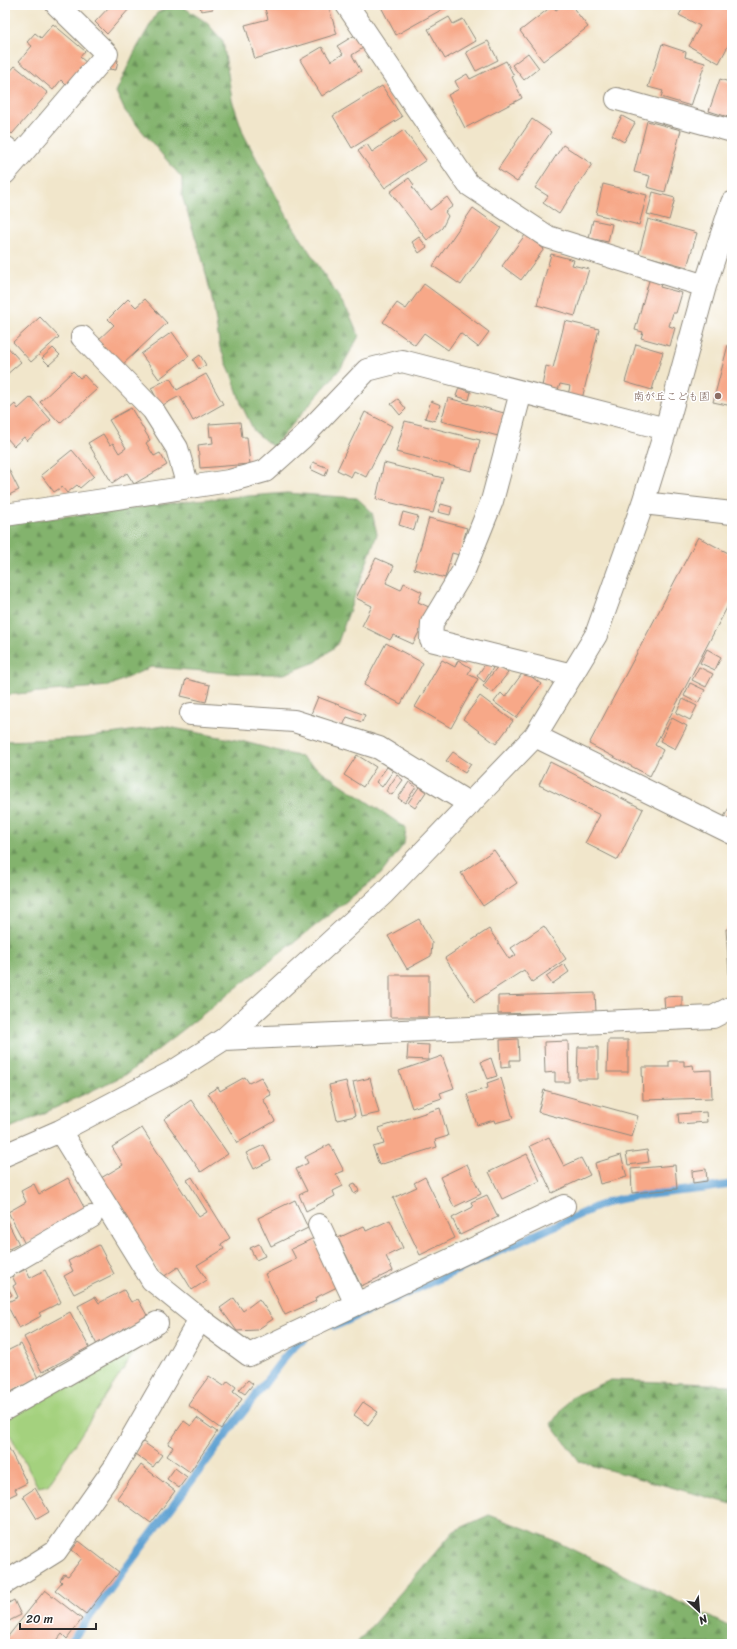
<svg xmlns="http://www.w3.org/2000/svg" width="737" height="1649" font-family="Sriracha,'Klee One',sans-serif">
  <style>
    .grass { fill: #a4d17e; stroke: #687e54 }
    .forest { fill: url(#forest-firs); stroke: #576f4c }
    .lines { fill: none; stroke-linecap: round; stroke-linejoin: round }
    .stream { stroke: #5ea1d2; stroke-width: 8 }
    .building { fill: #f7a888 }
    .minor-casing { stroke: #8e887b; stroke-width: 24 }
    .minor { stroke: #fff; stroke-width: 22 }
    .education-dot { fill: #8d6e63; stroke: #fff; stroke-width: 1.5 }
    .labels { text-anchor: middle; dominant-baseline: central; stroke-width: 3; stroke-linejoin: round; paint-order: stroke }
    .education-label { font-size: 11px; fill: #785e54; stroke: #fff; text-anchor: end }
  </style>
  <defs>
    <pattern id="forest-firs" width="22" height="20" patternUnits="userSpaceOnUse"><rect width="22" height="20" fill="#83b36d"/><path d="M5 1l3.5 6h-7zM16 11l3.5 6h-7z" fill="#6b925a"/></pattern>
  </defs>
  <rect width="100%" height="100%" fill="#fff"/>
  <filter id="ink" filterUnits="userSpaceOnUse"><feTurbulence type="fractalNoise" baseFrequency=".025" numOctaves="2"/><feDisplacementMap in="SourceGraphic" scale="8" xChannelSelector="R" yChannelSelector="G"/><feConvolveMatrix kernelMatrix="1 2 1 2 8 2 1 2 1" color-interpolation-filters="sRGB"/></filter>
  <filter id="wash" filterUnits="userSpaceOnUse"><feTurbulence type="fractalNoise" baseFrequency=".012" numOctaves="4" result="noise"/><feDisplacementMap in="SourceGraphic" scale="16" xChannelSelector="R" yChannelSelector="G"/><feGaussianBlur stdDeviation="0.9" result="paint"/><feColorMatrix in="noise" values="0 0 0 0 0 0 0 0 0 0 0 0 0 0 0 0 0 1.4 0 .05"/><feComposite in="paint" operator="in"/></filter>
  <g filter="url(#wash)">
    <rect width="100%" height="100%" fill="#f1e6cb"/>
    <path class="grass" d="M 145,1336 L 48,1485 L 38,1487 L 5,1425 L 5,1416 Z"/>
    <path class="forest" d="M 174,5 L 180,5 L 206,22 L 223,41 L 232,100 L 244,135 L 289,220 L 349,313 L 359,336 L 341,368 L 273,447 L 254,431 L 242,406 L 231,373 L 220,348 L 213,303 L 202,258 L 182,196 L 182,178 L 125,111 L 116,92 L 134,53 L 157,13 Z
      M 287,493 L 357,498 L 372,512 L 377,534 L 337,645 L 316,662 L 284,674 L 243,674 L 151,667 L 109,686 L 5,695 L 5,524 L 195,500 Z
      M 163,726 L 241,741 L 301,757 L 406,828 L 404,844 L 381,874 L 127,1074 L 38,1116 L 5,1130 L 5,741 L 84,738 Z
      M 611,1380 L 732,1385 L 732,1504 L 580,1462 L 551,1424 L 571,1397 Z
      M 489,1515 L 545,1536 L 732,1628 L 732,1644 L 356,1644 L 454,1531 Z"/>
    <g class="lines">
      <path class="stream" d="M 335,1326 L 607,1202 C 648,1192 691,1192 732,1184
        M 69,1644 L 283,1359 L 296,1344 L 304,1340"/>
    </g>
    <g id="blocks">
      <path class="building" d="M 111,5 L 127,5 L 130,8 L 107,34 L 95,22 Z
        M 200,5 L 213,5 L 213,9 L 201,11 Z
        M 278,5 L 328,5 L 337,34 L 255,59 L 245,25 L 268,19 L 265,9 Z
        M 380,5 L 450,5 L 396,35 Z
        M 563,5 L 571,5 L 588,27 L 543,61 L 520,31 L 552,6 L 556,10 Z
        M 685,5 L 721,5 L 732,11 L 732,46 L 729,44 L 719,63 L 689,46 L 700,26 L 679,15 Z
        M 449,17 L 453,24 L 463,19 L 476,41 L 445,59 L 428,29 Z
        M 53,24 L 85,51 L 80,57 L 88,64 L 68,87 L 61,80 L 53,90 L 19,61 L 32,46 L 27,42 L 35,33 L 41,38 Z
        M 355,35 L 363,48 L 352,55 L 361,71 L 322,96 L 300,60 L 322,47 L 331,61 L 343,54 L 337,46 Z
        M 488,41 L 498,60 L 476,71 L 466,52 Z
        M 662,44 L 686,52 L 685,57 L 705,63 L 691,106 L 661,97 L 663,91 L 648,87 Z
        M 528,53 L 539,68 L 524,80 L 512,65 Z
        M 112,59 L 118,60 L 116,70 L 109,69 Z
        M 506,61 L 514,76 L 512,77 L 522,98 L 465,128 L 448,95 L 459,89 L 455,81 L 467,74 L 470,79 Z
        M 15,66 L 48,93 L 12,134 L 5,128 L 5,77 Z
        M 720,79 L 732,83 L 732,105 L 728,117 L 709,111 Z
        M 382,86 L 402,117 L 352,148 L 333,116 Z
        M 622,116 L 635,123 L 624,142 L 612,135 Z
        M 532,119 L 551,132 L 517,182 L 498,169 Z
        M 647,121 L 681,130 L 665,192 L 647,187 L 650,176 L 634,172 Z
        M 404,130 L 426,160 L 385,188 L 358,151 L 367,144 L 372,152 Z
        M 563,145 L 592,164 L 559,214 L 543,203 L 548,196 L 535,188 Z
        M 409,178 L 414,185 L 412,187 L 430,210 L 447,197 L 453,206 L 445,212 L 448,216 L 442,228 L 427,240 L 390,192 Z
        M 603,184 L 647,195 L 639,225 L 596,214 Z
        M 653,192 L 675,198 L 669,220 L 647,214 Z
        M 473,208 L 501,228 L 461,285 L 433,266 Z
        M 648,219 L 697,233 L 687,267 L 639,254 Z
        M 593,220 L 612,224 L 608,242 L 589,238 Z
        M 525,235 L 544,249 L 521,280 L 502,266 Z
        M 419,237 L 427,247 L 419,253 L 412,242 Z
        M 551,254 L 574,260 L 572,265 L 589,269 L 575,316 L 537,305 Z
        M 650,277 L 662,280 L 660,287 L 682,293 L 676,313 L 673,313 L 669,326 L 675,328 L 670,346 L 641,338 L 643,332 L 635,330 Z
        M 424,284 L 489,332 L 478,347 L 460,333 L 448,350 L 424,333 L 415,345 L 383,322 L 397,303 L 406,309 Z
        M 128,299 L 136,307 L 145,299 L 167,323 L 121,366 L 97,341 L 114,325 L 108,319 Z
        M 40,317 L 59,337 L 31,362 L 13,342 Z
        M 565,321 L 599,329 L 582,399 L 568,395 L 570,386 L 560,384 L 558,390 L 542,386 L 546,366 L 553,368 Z
        M 172,332 L 189,356 L 159,379 L 141,354 Z
        M 5,344 L 21,362 L 5,376 Z
        M 636,344 L 663,352 L 652,390 L 625,382 Z
        M 728,345 L 732,346 L 732,406 L 713,402 Z
        M 53,348 L 60,355 L 49,365 L 42,358 Z
        M 200,355 L 206,365 L 199,369 L 193,360 Z
        M 73,371 L 80,378 L 84,375 L 97,389 L 60,423 L 40,402 Z
        M 206,374 L 223,404 L 193,421 L 180,396 L 161,406 L 151,388 L 170,378 L 177,390 Z
        M 459,388 L 471,392 L 469,400 L 456,396 Z
        M 31,397 L 51,420 L 27,441 L 24,437 L 14,446 L 5,436 L 5,420 L 7,418 L 5,416 L 5,413 L 15,404 L 18,409 Z
        M 448,398 L 504,413 L 498,436 L 441,421 Z
        M 398,399 L 406,409 L 400,415 L 391,404 Z
        M 431,401 L 441,405 L 435,421 L 425,418 Z
        M 131,408 L 150,440 L 146,443 L 154,456 L 160,453 L 167,465 L 134,484 L 127,473 L 112,483 L 88,443 L 103,434 L 110,445 L 113,443 L 119,453 L 126,448 L 109,420 Z
        M 365,412 L 392,426 L 366,477 L 354,471 L 351,477 L 337,470 Z
        M 405,421 L 480,440 L 472,471 L 396,452 Z
        M 240,422 L 242,437 L 247,437 L 250,464 L 200,468 L 198,445 L 213,443 L 212,436 L 210,437 L 209,424 Z
        M 72,450 L 94,476 L 80,488 L 77,485 L 67,493 L 62,487 L 54,492 L 41,475 Z
        M 313,462 L 328,468 L 325,476 L 310,469 Z
        M 384,463 L 443,478 L 433,513 L 376,499 Z
        M 8,468 L 19,490 L 5,497 L 5,470 Z
        M 441,504 L 452,507 L 450,515 L 438,512 Z
        M 403,512 L 418,516 L 414,530 L 399,525 Z
        M 429,518 L 467,528 L 459,555 L 452,553 L 445,578 L 414,569 Z
        M 698,537 L 732,555 L 732,598 L 655,745 L 663,750 L 650,776 L 589,744 Z
        M 376,558 L 394,566 L 386,583 L 401,590 L 404,583 L 422,592 L 418,602 L 431,608 L 413,644 L 393,635 L 390,640 L 362,626 L 372,606 L 356,598 Z
        M 386,643 L 423,663 L 401,704 L 364,685 Z
        M 707,649 L 721,657 L 715,670 L 700,663 Z
        M 442,660 L 455,667 L 458,660 L 471,668 L 468,674 L 478,679 L 451,728 L 415,707 Z
        M 486,663 L 493,668 L 484,682 L 477,676 Z
        M 498,666 L 508,673 L 492,693 L 483,686 Z
        M 699,667 L 713,674 L 706,687 L 692,680 Z
        M 524,671 L 541,684 L 516,718 L 494,702 L 501,693 L 505,697 Z
        M 186,679 L 210,685 L 206,702 L 181,696 Z
        M 690,683 L 705,690 L 698,703 L 684,696 Z
        M 480,696 L 513,721 L 496,744 L 463,719 Z
        M 318,697 L 365,715 L 362,722 L 347,717 L 343,726 L 311,714 Z
        M 683,699 L 697,706 L 690,720 L 676,713 Z
        M 672,718 L 687,726 L 675,749 L 660,741 Z
        M 453,752 L 471,764 L 465,773 L 446,761 Z
        M 357,755 L 376,767 L 363,787 L 344,775 Z
        M 550,762 L 643,809 L 618,860 L 585,843 L 600,815 L 539,785 Z
        M 387,767 L 393,771 L 382,787 L 376,782 Z
        M 397,775 L 403,780 L 392,795 L 386,791 Z
        M 409,782 L 416,787 L 405,803 L 398,798 Z
        M 419,787 L 426,792 L 415,808 L 408,803 Z
        M 732,802 L 732,821 L 724,817 Z
        M 494,850 L 517,883 L 483,906 L 461,873 Z
        M 728,893 L 732,893 L 732,919 L 731,919 Z
        M 419,919 L 432,943 L 431,956 L 407,969 L 388,936 Z
        M 544,926 L 566,959 L 532,982 L 524,970 L 474,1002 L 445,958 L 489,929 L 509,959 L 516,955 L 511,948 Z
        M 726,929 L 732,929 L 732,988 L 730,988 Z
        M 564,964 L 569,972 L 552,984 L 546,976 Z
        M 390,975 L 429,975 L 429,1017 L 390,1017 Z
        M 595,993 L 596,1012 L 498,1014 L 498,996 Z
        M 682,996 L 682,1010 L 665,1011 L 664,997 Z
        M 518,1039 L 519,1060 L 510,1060 L 510,1067 L 501,1068 L 500,1040 Z
        M 608,1040 L 628,1040 L 628,1072 L 607,1072 Z
        M 568,1041 L 569,1082 L 555,1082 L 555,1072 L 545,1073 L 544,1042 Z
        M 408,1044 L 429,1045 L 428,1060 L 407,1059 Z
        M 578,1047 L 598,1047 L 598,1079 L 577,1079 Z
        M 442,1056 L 454,1088 L 440,1093 L 442,1098 L 412,1108 L 399,1071 Z
        M 491,1058 L 497,1076 L 488,1079 L 481,1062 Z
        M 669,1061 L 684,1061 L 684,1066 L 693,1065 L 694,1071 L 711,1070 L 712,1098 L 643,1100 L 642,1067 L 669,1067 Z
        M 245,1077 L 249,1083 L 261,1077 L 271,1095 L 263,1099 L 275,1121 L 237,1143 L 208,1093 L 218,1087 L 220,1091 Z
        M 370,1078 L 379,1113 L 361,1117 L 353,1082 Z
        M 501,1078 L 513,1118 L 495,1123 L 494,1120 L 477,1125 L 467,1094 L 488,1088 L 487,1083 Z
        M 346,1081 L 355,1116 L 337,1120 L 329,1085 Z
        M 544,1090 L 638,1116 L 632,1137 L 538,1112 Z
        M 191,1100 L 228,1154 L 201,1172 L 164,1119 Z
        M 440,1108 L 448,1136 L 435,1140 L 437,1147 L 379,1165 L 373,1147 L 384,1144 L 379,1128 Z
        M 706,1112 L 707,1122 L 679,1124 L 678,1114 Z
        M 142,1128 L 199,1217 L 207,1212 L 187,1180 L 192,1177 L 230,1238 L 221,1244 L 224,1249 L 197,1265 L 207,1280 L 192,1290 L 178,1267 L 163,1277 L 101,1178 L 123,1165 L 112,1147 Z
        M 549,1137 L 564,1166 L 581,1158 L 590,1175 L 552,1193 L 530,1146 Z
        M 330,1144 L 344,1171 L 336,1174 L 343,1186 L 333,1191 L 335,1196 L 306,1211 L 299,1195 L 307,1191 L 296,1169 L 308,1163 L 305,1157 Z
        M 264,1145 L 271,1160 L 254,1169 L 246,1153 Z
        M 647,1150 L 649,1162 L 628,1165 L 626,1153 Z
        M 527,1154 L 540,1181 L 502,1199 L 489,1172 Z
        M 621,1155 L 627,1177 L 600,1184 L 595,1163 Z
        M 467,1164 L 481,1194 L 454,1207 L 440,1177 Z
        M 675,1165 L 677,1189 L 632,1193 L 631,1169 Z
        M 706,1169 L 707,1181 L 693,1183 L 692,1171 Z
        M 425,1177 L 455,1238 L 420,1255 L 393,1198 L 417,1187 L 414,1183 Z
        M 68,1178 L 86,1211 L 25,1244 L 8,1212 L 26,1202 L 21,1191 L 34,1184 L 39,1194 Z
        M 355,1183 L 359,1191 L 354,1194 L 350,1185 Z
        M 487,1195 L 498,1217 L 460,1235 L 452,1218 L 473,1207 L 471,1202 Z
        M 295,1200 L 308,1228 L 271,1246 L 258,1218 Z
        M 5,1217 L 19,1244 L 5,1251 Z
        M 390,1220 L 403,1248 L 386,1256 L 393,1271 L 361,1286 L 338,1238 L 364,1226 L 366,1231 Z
        M 314,1238 L 337,1287 L 315,1298 L 316,1301 L 285,1315 L 265,1274 L 296,1259 L 291,1249 Z
        M 259,1244 L 265,1256 L 256,1260 L 250,1248 Z
        M 99,1245 L 114,1274 L 74,1294 L 64,1276 L 73,1271 L 68,1261 Z
        M 26,1269 L 30,1278 L 45,1270 L 61,1302 L 39,1313 L 41,1316 L 19,1328 L 6,1303 L 18,1297 L 13,1286 L 16,1284 L 12,1276 Z
        M 5,1282 L 12,1295 L 5,1299 Z
        M 124,1290 L 131,1302 L 138,1299 L 149,1319 L 97,1345 L 78,1306 L 95,1297 L 99,1303 Z
        M 234,1298 L 243,1311 L 259,1299 L 273,1319 L 257,1330 L 237,1331 L 220,1308 Z
        M 70,1312 L 89,1347 L 42,1372 L 24,1337 Z
        M 21,1344 L 38,1378 L 5,1395 L 5,1352 Z
        M 209,1376 L 224,1386 L 228,1381 L 236,1387 L 233,1392 L 242,1399 L 221,1429 L 188,1405 Z
        M 248,1380 L 253,1384 L 245,1394 L 239,1390 Z
        M 363,1402 L 378,1412 L 368,1425 L 354,1415 Z
        M 197,1418 L 217,1432 L 190,1472 L 167,1456 L 173,1447 L 168,1444 L 184,1421 L 191,1426 Z
        M 5,1441 L 27,1483 L 15,1489 L 17,1493 L 5,1499 Z
        M 143,1442 L 162,1455 L 153,1467 L 135,1454 Z
        M 141,1465 L 175,1491 L 151,1523 L 117,1498 Z
        M 175,1468 L 187,1477 L 179,1488 L 167,1479 Z
        M 35,1488 L 49,1512 L 37,1519 L 23,1496 Z
        M 79,1541 L 119,1572 L 86,1614 L 55,1590 L 62,1582 L 60,1580 L 64,1574 L 68,1576 L 82,1558 L 72,1550 Z
        M 45,1590 L 82,1619 L 67,1639 L 62,1634 L 54,1644 L 8,1644 L 5,1640 Z
        M 14,1600 L 21,1615 L 9,1621 L 5,1612 L 5,1605 Z"/>
    </g>
  </g>
  <g filter="url(#ink)">
    <use href="#blocks" fill-opacity="0" stroke="#8e887b" stroke-width="1"/>
    <g class="lines">
      <g class="minor-casing">
        <path id="minor" d="M 347,5 L 468,184 L 548,237 L 705,286
          M 617,99 L 732,131
          M 5,147 L 18,158 L 5,173
          M 18,158 L 107,54 L 57,5
          M 82,337 L 153,410 L 177,448 L 188,487
          M 521,392 L 492,501 L 465,568 L 432,623 L 431,640 L 572,675
          M 643,503 L 732,513
          M 5,515 L 229,481 L 265,471 L 303,437 L 367,370 L 402,361 L 666,429
          M 191,714 L 294,721 L 379,748 L 470,804
          M 535,736 L 732,833
          M 224,1039 L 713,1017 L 732,1007
          M 5,1155 L 60,1131 L 174,1071 L 224,1039 L 383,894 L 535,736 L 596,635 L 643,503 L 666,429 L 705,286 L 732,203
          M 319,1225 L 356,1304
          M 5,1267 L 91,1217
          M 200,1319 L 249,1355 L 564,1206
          M 5,1409 L 157,1323
          M 5,1583 L 56,1551 L 115,1467 L 200,1319 L 152,1280 L 60,1131"/>
      </g>
      <use href="#minor" class="minor"/>
    </g>
  </g>
  <circle class="education-dot" cx="718" cy="396" r="4"/>
  <g class="labels">
    <g class="education-label">
      <text x="710" y="396">南が丘こども園</text>
    </g>
  </g>
  <rect width="737" height="1649" fill="none" stroke="#fff" stroke-width="20"/>
  <g transform="translate(699 1611) rotate(154)" stroke="#ffffff" stroke-width="3" paint-order="stroke">
  <path d="M0-3L7 15L0 10L-7 15Z" fill="#2b2b2b"/>
  <text y="-6" font-size="11" font-weight="bold" text-anchor="middle" fill="#2b2b2b">N</text>
  </g>
  <path d="M20 1623v6h76v-6" fill="none" stroke="#2b2b2b" stroke-width="2"/>
  <text x="26" y="1623" font-size="12" fill="#2b2b2b" stroke="#ffffff" stroke-width="3" paint-order="stroke">20 m</text>
</svg>
